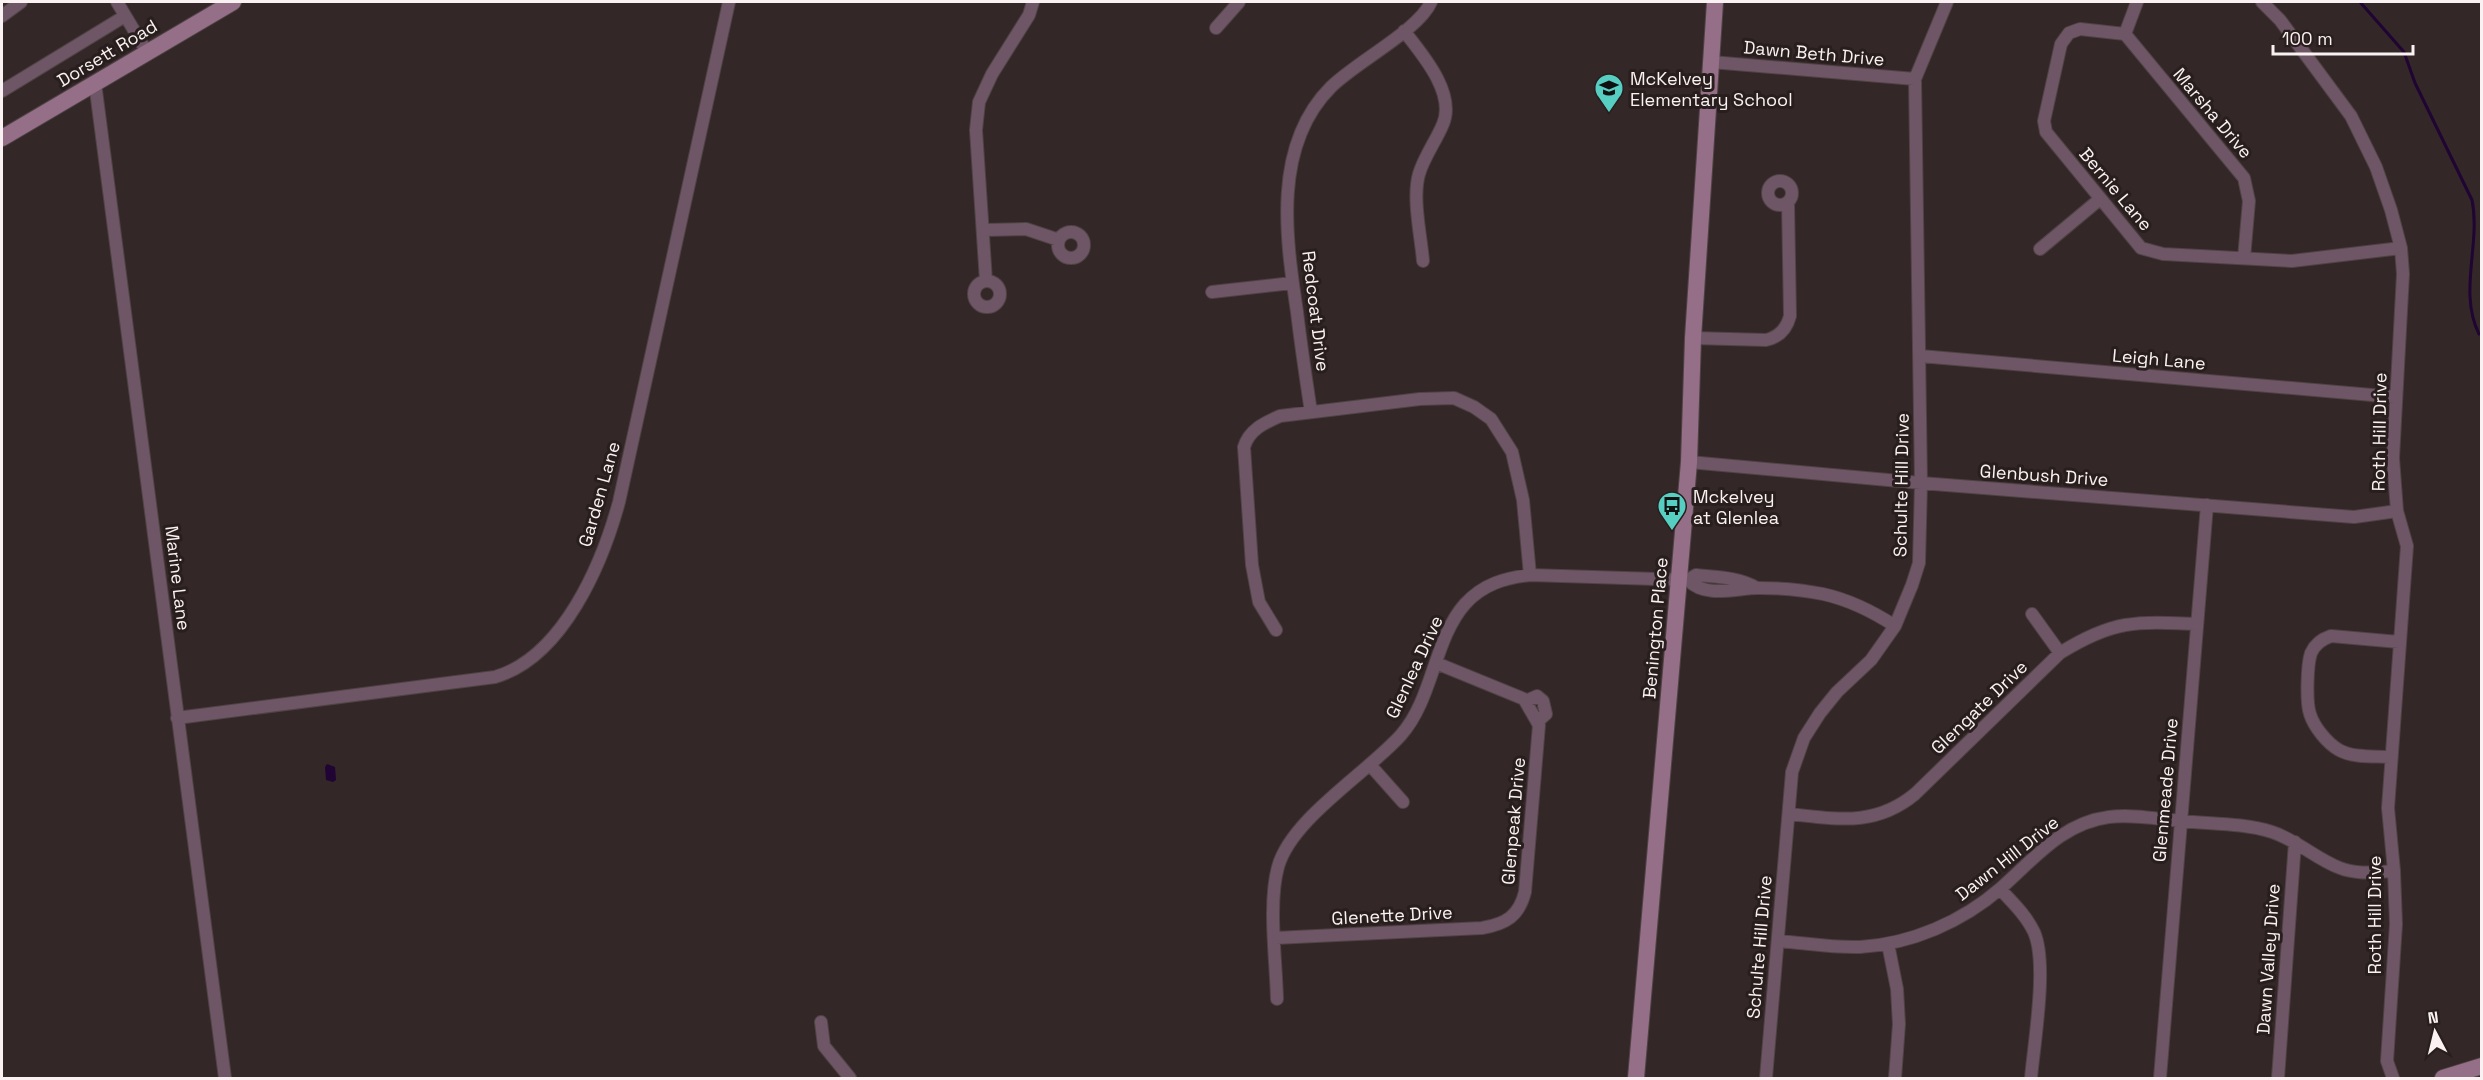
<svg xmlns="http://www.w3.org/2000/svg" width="2483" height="1080" font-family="'Space Grotesk',sans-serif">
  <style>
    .water { fill: #200433 }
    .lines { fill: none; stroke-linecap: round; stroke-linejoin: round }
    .stream { stroke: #200433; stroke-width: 3 }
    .street-casing { stroke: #4f4344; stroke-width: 14 }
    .secondary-casing { stroke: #4f4344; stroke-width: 18 }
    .street { stroke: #6f5666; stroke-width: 12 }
    .secondary { stroke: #956e87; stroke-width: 16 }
    .labels { text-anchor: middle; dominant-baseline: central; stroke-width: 6; stroke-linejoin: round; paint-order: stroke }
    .street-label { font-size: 18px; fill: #faf2f2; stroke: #291e1e }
    .poi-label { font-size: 18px; fill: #faf2f2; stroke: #291e1e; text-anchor: start }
  </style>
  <rect width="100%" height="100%" fill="#332728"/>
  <path class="water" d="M 327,764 L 335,767 L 336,780 L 333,782 L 326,780 L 325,767 Z"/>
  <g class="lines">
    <path class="stream" d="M 2360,2 L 2404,52 L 2415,83 L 2472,200 C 2481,244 2458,292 2479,334"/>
    <g class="street-casing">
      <path id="street" d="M 117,2 L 147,52
        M 2262,2 L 2280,20 L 2351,116 L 2376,167 L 2391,210 L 2401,248 L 2403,274 L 2393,458 L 2397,511 L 2407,546 L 2388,808 L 2394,871 L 2396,924 L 2387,1061 L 2393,1078
        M 2,16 L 21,2
        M 1216,28 L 1239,2
        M 1404,31 C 1422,54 1456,93 1443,124 C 1436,141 1424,157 1419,174 C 1412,198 1421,236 1423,261
        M 2125,34 L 2080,29 L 2069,33 L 2061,44 L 2044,121 L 2046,132 L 2141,248 L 2163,254 L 2292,261 L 2401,248
        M 2125,34 L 2244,178 L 2249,201 L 2244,258
        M 2125,34 L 2137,2
        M 1711,62 L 1915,79
        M 95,83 L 225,1078
        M 2,91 L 125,16
        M1768 193a12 12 0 1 1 24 0a12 12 0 1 1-24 0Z
        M 984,230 L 1026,229 L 1059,240
        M1058 245a13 13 0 1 1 26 0a13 13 0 1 1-26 0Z
        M 2040,249 L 2100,199
        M 986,281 L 976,130 L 979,102 L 992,74 L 1029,15 L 1033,2
        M974 294a13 13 0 1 1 26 0a13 13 0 1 1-26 0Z
        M 1212,292 L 1292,283
        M 1693,338 L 1766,340 C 1779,337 1787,328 1790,316 L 1788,202
        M 1920,356 L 2395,397
        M 1311,412 C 1306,379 1301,346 1297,312 C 1286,238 1272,146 1331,87 C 1356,62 1419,30 1431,2
        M 1689,462 L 1921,483 L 2354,517 L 2397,511
        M 1688,580 C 1706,599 1736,588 1759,588 C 1779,588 1803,590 1823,594 C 1850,600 1872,611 1895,626
        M 2032,614 L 2060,653
        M 1276,630 L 1259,602 L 1252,565 L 1244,447 C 1249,430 1264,423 1280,416 L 1420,399 L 1454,398 L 1474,407 L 1491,419 L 1512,452 L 1523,500 L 1530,575
        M 1526,701 L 1537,696 L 1543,701 L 1546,714 L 1537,722
        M 177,718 L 495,677 C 563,657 602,564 619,502 L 729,2
        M 2390,757 C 2374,756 2353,758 2339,750 C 2327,743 2314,727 2310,714 C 2306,703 2307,665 2311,653 C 2315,644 2322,639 2331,636 L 2399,642
        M 1371,766 L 1403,802
        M 1789,814 C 1837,819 1875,827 1915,794 L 2060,653 C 2113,620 2136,621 2196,624
        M 2000,889 C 2012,902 2026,915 2034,932 C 2048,963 2034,1043 2031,1078
        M 1275,938 L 1482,928 C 1506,924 1519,916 1525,892 L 1539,725 L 1524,699 L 1436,663
        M 1779,941 C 1805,943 1833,948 1860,947 C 1911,944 1962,922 2001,888 C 2034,859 2062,823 2109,817 C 2133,814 2158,819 2182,821 C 2212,824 2243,823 2272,832 C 2297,840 2316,859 2340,868 C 2358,875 2376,872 2394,871
        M 1888,944 L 1897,989 L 1899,1024 L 1895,1078
        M 1277,999 C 1276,960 1268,903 1278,867 C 1291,819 1367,773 1401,735 C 1433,699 1434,639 1465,604 C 1483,584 1505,578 1530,575 L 1688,580 L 1696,575 C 1716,577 1739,577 1757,588
        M 821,1022 L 824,1046 L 850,1078
        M 1766,1078 L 1792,772 L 1804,738 L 1820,713 L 1837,692 L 1871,660 L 1895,626 L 1912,585 L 1919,563 L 1921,483 L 1915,79 L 1947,2
        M 2160,1078 L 2207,505
        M 2278,1078 L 2295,842"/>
    </g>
    <g class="secondary-casing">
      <path id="secondary" d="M 2,138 L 233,2
        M 1636,1078 L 1689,462 L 1693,338 L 1715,2
        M 2443,1078 L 2482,1066"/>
    </g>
    <use href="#street" class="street"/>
    <use href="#secondary" class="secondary"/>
  </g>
  <defs>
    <g id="school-pin" transform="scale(1.5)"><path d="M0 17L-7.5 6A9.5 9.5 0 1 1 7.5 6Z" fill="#57cec2" stroke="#291e1e"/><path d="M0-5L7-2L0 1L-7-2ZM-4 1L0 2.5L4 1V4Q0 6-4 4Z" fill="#111"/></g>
    <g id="bus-pin" transform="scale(1.5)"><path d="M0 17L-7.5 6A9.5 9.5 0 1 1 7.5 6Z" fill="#57cec2" stroke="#291e1e"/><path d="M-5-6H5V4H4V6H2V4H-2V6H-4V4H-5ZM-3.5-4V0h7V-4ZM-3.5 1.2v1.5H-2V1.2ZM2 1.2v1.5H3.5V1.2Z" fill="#111"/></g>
  </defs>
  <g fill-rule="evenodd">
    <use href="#school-pin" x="1609" y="88"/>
    <use href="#bus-pin" x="1672" y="506"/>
  </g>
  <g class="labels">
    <g class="street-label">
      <text transform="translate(107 53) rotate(-31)">Dorsett Road</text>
      <text transform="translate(1814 53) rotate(5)">Dawn Beth Drive</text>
      <text transform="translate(2213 113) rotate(50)">Marsha Drive</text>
      <text transform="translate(2116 189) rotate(50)">Bernie Lane</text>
      <text transform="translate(1316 311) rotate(83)">Redcoat Drive</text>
      <text transform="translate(2159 359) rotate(5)">Leigh Lane</text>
      <text transform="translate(2379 432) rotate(-89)">Roth Hill Drive</text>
      <text transform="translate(2044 475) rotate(4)">Glenbush Drive</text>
      <text transform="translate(1901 485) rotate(-89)">Schulte Hill Drive</text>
      <text transform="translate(599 494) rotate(-74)">Garden Lane</text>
      <text transform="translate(178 578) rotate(83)">Marine Lane</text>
      <text transform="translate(1655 628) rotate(-85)">Benington Place</text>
      <text transform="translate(1414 667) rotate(-65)">Glenlea Drive</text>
      <text transform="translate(1979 707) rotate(-44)">Glengate Drive</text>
      <text transform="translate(2165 790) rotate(-85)">Glenmeade Drive</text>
      <text transform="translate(1513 821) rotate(-85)">Glenpeak Drive</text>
      <text transform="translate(2007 858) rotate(-38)">Dawn Hill Drive</text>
      <text transform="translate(1392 915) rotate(-3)">Glenette Drive</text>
      <text transform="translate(2374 915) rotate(-90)">Roth Hill Drive</text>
      <text transform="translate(1759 947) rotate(-85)">Schulte Hill Drive</text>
      <text transform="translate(2268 959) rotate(-86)">Dawn Valley Drive</text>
    </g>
    <g class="poi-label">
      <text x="1630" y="78">McKelvey<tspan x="1630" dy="21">Elementary School</tspan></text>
      <text x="1693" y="496">Mckelvey<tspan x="1693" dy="21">at Glenlea</tspan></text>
    </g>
  </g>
  <rect width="2483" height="1080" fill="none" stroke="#faf2f2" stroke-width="6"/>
  <g transform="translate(2435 1032) rotate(353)" stroke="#291e1e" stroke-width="4.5" paint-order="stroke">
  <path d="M0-4.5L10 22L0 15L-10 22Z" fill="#faf2f2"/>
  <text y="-9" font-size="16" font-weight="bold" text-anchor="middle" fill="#faf2f2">N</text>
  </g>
  <path d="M2273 45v9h140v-9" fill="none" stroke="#faf2f2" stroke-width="3"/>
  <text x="2282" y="45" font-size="18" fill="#faf2f2" stroke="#291e1e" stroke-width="4.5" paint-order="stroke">100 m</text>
</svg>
